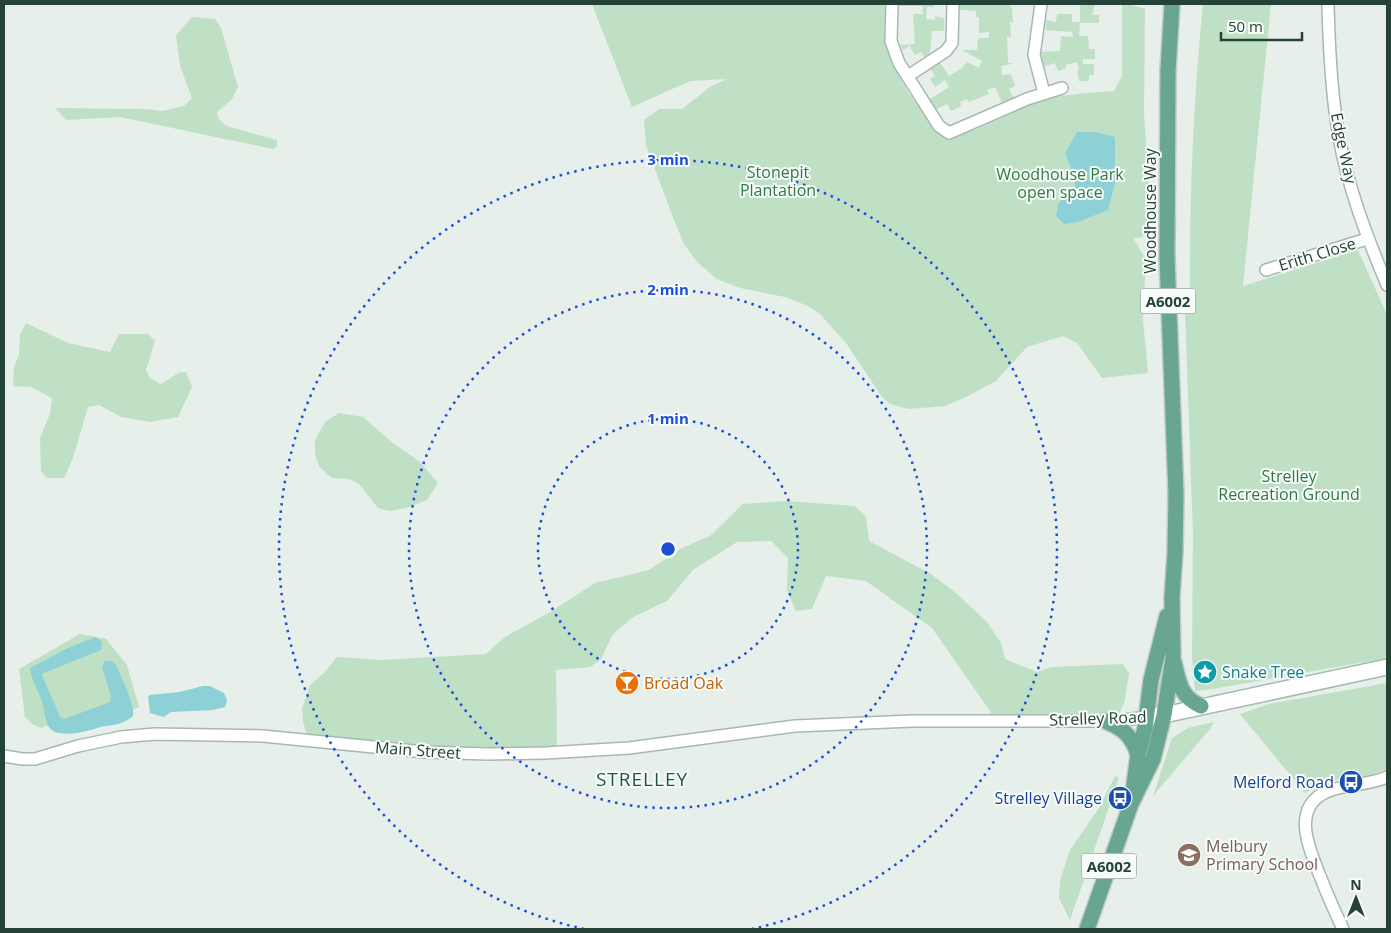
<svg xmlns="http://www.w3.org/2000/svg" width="1391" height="933" font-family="'Open Sans',sans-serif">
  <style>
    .green { fill: #bfe0c5 }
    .water { fill: #8dd0d5 }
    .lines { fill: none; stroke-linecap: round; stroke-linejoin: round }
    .street-casing { stroke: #a8b8b1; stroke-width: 14 }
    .secondary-casing { stroke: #a4bbb1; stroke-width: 18 }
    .primary-casing { stroke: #c2cac7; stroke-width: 18 }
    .street { stroke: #fff; stroke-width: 11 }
    .secondary { stroke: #fff; stroke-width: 15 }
    .primary { stroke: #69a691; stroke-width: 15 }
    .ring { fill: none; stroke: #1d4ed8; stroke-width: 2.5; stroke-dasharray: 2.5 5 }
    .labels { text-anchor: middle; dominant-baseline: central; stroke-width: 4; stroke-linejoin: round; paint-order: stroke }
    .shield { fill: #f7fbf9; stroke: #637a71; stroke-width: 1 }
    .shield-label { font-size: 15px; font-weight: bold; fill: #244237 }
    .street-label { font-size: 16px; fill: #244237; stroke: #f7fbf9 }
    .park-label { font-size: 16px; fill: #2c7b43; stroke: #f7fbf9 }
    .culture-label { font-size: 16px; fill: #0d838f; stroke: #f7fbf9; text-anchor: start }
    .food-label { font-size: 16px; fill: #c56008; stroke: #f7fbf9; text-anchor: start }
    .transit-label { font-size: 16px; fill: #164399; stroke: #f7fbf9; text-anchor: end }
    .education-label { font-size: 16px; fill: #785e54; stroke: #f7fbf9; text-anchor: start }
    .quarter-label { font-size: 19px; letter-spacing: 1px; fill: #1e5643; stroke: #f7fbf9 }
    .centre { fill: #1d4ed8; stroke: #f7fbf9; stroke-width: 2.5 }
    .ring-label { font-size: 15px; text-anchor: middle; font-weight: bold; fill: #1d4ed8; stroke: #f7fbf9; stroke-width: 4; stroke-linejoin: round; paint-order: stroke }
  </style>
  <rect width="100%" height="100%" fill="#e6efea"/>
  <path class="green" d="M 592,4 L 886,4 L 884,29 L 893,65 L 909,94 L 945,139 C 977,133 1004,114 1034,103 C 1059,94 1088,93 1114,91 L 1122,76 L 1122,4 L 1129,4 L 1145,9 L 1144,114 L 1151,213 L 1147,234 L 1139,238 L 1133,238 L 1146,259 L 1143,320 L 1148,373 L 1102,378 L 1077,343 L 1063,336 L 1027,347 L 996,381 L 964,398 L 945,406 L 908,409 L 890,404 L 882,397 L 846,343 L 820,314 L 808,306 L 785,297 L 740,288 L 717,279 L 697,262 L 684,244 L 672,215 L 646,145 L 644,120 L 659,109 L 682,109 L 711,86 L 727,79 L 690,81 L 632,107 Z
    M 896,4 L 935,4 L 934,7 L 927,7 L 926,19 L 935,20 L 935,16 L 944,18 L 944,31 L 932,31 L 930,52 L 925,58 L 921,52 L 915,55 L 910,46 L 903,50 L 901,45 L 915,44 L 913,14 L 923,14 L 923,6 L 899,6 Z
    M 956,4 L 1009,4 L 1012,9 L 1013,22 L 1010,22 L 1011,37 L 1007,37 L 1008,63 L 1012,63 L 1012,64 L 1001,66 L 1002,75 L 1011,74 L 1015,86 L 1009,89 L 1014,99 L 1004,103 L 1001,101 L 995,87 L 987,90 L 989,94 L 969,102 L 967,99 L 960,102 L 961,106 L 951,111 L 947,104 L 933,111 L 929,104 L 930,99 L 949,87 L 945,80 L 935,87 L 930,79 L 935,76 L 930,68 L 939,63 L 941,64 L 949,76 L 962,68 L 967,62 L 979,68 L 982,61 L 962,50 L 977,50 L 978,38 L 989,38 L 989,32 L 979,33 L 979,17 L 976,17 L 976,11 L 960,10 Z
    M 1082,4 L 1095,4 L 1092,15 L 1099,15 L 1099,23 L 1080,23 L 1079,36 L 1088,36 L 1089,49 L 1095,49 L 1095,59 L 1083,59 L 1083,64 L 1094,64 L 1094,75 L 1089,75 L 1089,81 L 1079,81 L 1077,71 L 1079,70 L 1077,62 L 1066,65 L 1066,68 L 1058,71 L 1055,63 L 1042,67 L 1041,52 L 1060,51 L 1061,36 L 1073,37 L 1072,32 L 1046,30 L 1046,20 L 1056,22 L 1057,14 L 1072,14 L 1072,22 L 1080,22 L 1080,6 Z
    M 1203,4 L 1271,4 L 1243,286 L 1358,250 L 1387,315 L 1387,658 L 1213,689 L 1195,691 L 1192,658 L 1193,535 L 1185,310 L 1190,306 C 1189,205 1193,104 1203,4 Z
    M 192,17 L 215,19 L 221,28 L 238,87 L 232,99 L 217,112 L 219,119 L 226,126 L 277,140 L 277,146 L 273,149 L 120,117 L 66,120 L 55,108 L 143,109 L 162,111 L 184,106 L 192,98 L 180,66 L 176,35 Z
    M 26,323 L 68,343 L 110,352 L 119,334 L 148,334 L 155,341 L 146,370 L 150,378 L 161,384 L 180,372 L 186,372 L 192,387 L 178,417 L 150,422 L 121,417 L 99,405 L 88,407 L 73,458 L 64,478 L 47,478 L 41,471 L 40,438 L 50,414 L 52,398 L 31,387 L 13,386 L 14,367 L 19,355 L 20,335 Z
    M 339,413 L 363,417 L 393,443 L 420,462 L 438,483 L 427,500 L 406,508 L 389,511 L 378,508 L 359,484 L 349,479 L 333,478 L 328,475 L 319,466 L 315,454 L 315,440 L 325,422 Z
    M 787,501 L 855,506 L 866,517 L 869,541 L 931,574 L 956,593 L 987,622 L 1001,643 L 1005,659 L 1037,672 L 1052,667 L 1123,664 L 1129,673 L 1125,701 L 1118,716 L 994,717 L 932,628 L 866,581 L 826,576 L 812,609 L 796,611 L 787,591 L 788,558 L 771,541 L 737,542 L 693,570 L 667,601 L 633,617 L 613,634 L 601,659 L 590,667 L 556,670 L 557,747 L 495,749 L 424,748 L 307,736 L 303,721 L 302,708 L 310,685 L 325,672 L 337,657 L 381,660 L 486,654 L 505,637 L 552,611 L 595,583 L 649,570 L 682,548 L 710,536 L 743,504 Z
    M 80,634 L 106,639 L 127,665 L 139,707 L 133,710 L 111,702 L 41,728 L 32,724 L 25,717 L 19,669 Z
    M 1387,683 L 1387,769 L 1359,778 L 1339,779 L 1321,784 L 1305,793 L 1240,714 L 1269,704 Z
    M 1214,722 L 1210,729 L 1153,796 L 1172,738 L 1188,728 Z
    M 1115,776 L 1119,778 L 1070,920 L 1059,898 L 1060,881 L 1070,850 L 1099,808 Z"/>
  <path class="water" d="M 1077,132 L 1095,132 L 1115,137 L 1115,183 L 1108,210 L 1078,222 L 1064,224 L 1056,216 L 1058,204 L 1075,187 L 1075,178 L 1065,153 Z
    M 96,637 L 102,642 L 101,650 L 44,673 L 42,675 L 60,717 L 64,719 L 110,702 L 111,696 L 102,667 L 105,661 L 112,661 L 116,665 C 121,678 135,703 133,716 C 120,727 110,724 97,728 C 86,732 56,739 49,727 C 44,720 45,709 42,701 C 38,690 31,679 30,668 L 70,647 Z
    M 203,686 L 210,686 L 224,693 L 227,700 L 225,707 L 213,710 L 171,712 L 164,717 L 150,713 L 148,696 L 150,695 L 179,692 Z"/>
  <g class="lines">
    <g class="street-casing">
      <path id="street" d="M 892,4 L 891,41 L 899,63 L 939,126 L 949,133 L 1027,99 L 1062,88
        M 1041,4 L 1034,55 L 1044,93
        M 1328,4 C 1329,48 1331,93 1339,137 C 1348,188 1367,237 1387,285
        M 908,76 L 946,51 L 952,43 L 953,4
        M 1266,270 L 1367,239
        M 4,756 L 22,759 L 35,759 L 78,746 L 121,737 L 155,734 L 263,736 L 424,752 L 488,754 L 545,753 L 629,748 L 795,726 L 912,721 L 1117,721 L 1146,717
        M 1343,929 C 1335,912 1327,894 1320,876 C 1310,851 1291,810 1324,793 C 1341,784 1367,786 1387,777"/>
    </g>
    <g class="secondary-casing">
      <path id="secondary" d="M 1146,717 L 1164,715 L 1387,667"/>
    </g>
    <g class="primary-casing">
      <path id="primary" d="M 1174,662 C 1179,682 1180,697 1201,706
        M 1105,721 C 1123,728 1132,736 1138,755
        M 1133,792 L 1138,755 L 1145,728 L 1151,680 L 1167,616
        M 1087,929 L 1131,804 L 1153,759 L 1164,715 L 1173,658 L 1172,597 L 1175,553 L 1176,494 L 1167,257 L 1168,71 L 1172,4"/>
    </g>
    <use href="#street" class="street"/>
    <use href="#secondary" class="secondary"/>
    <use href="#primary" class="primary"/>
  </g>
  <g class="ring">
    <circle cx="668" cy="549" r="130"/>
    <circle cx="668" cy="549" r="259"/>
    <path d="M584 929A389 389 0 1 1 752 929"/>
  </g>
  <defs>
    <g id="sight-disc" transform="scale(1.25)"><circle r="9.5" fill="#0f9aa8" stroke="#f7fbf9"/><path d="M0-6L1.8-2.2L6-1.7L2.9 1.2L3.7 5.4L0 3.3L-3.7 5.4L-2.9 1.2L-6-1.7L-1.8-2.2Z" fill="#fff"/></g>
    <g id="bar-disc" transform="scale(1.25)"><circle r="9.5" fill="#e8710a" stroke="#f7fbf9"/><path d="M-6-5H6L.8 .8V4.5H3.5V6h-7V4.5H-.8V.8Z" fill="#fff"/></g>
    <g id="bus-disc" transform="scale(1.25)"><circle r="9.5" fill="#1a4fb4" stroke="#f7fbf9"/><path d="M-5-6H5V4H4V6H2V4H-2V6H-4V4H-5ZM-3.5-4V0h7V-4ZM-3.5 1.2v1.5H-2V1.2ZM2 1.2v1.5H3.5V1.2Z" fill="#fff"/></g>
    <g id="school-disc" transform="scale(1.25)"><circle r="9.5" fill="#8d6e63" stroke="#f7fbf9"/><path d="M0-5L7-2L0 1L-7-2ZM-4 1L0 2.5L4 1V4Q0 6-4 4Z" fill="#fff"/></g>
  </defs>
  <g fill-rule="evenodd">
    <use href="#sight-disc" x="1205" y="672"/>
    <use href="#bar-disc" x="627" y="683"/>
    <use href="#bus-disc" x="1351" y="782"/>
    <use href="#bus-disc" x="1120" y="798"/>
    <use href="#school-disc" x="1189" y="855"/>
  </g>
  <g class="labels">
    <g class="shield">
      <rect x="1140.5" y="288.5" width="55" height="25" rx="4"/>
      <rect x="1081.5" y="853.5" width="55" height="25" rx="4"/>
    </g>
    <g class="shield-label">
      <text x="1168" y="301">A6002</text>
      <text x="1109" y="866">A6002</text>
    </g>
    <g class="street-label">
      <text transform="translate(1344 148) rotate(78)">Edge Way</text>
      <text transform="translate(1150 211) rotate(-90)">Woodhouse Way</text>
      <text transform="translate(1317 254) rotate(-17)">Erith Close</text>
      <text transform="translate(1098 718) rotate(-2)">Strelley Road</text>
      <text transform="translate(418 750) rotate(4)">Main Street</text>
    </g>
    <g class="park-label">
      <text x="778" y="172">Stonepit<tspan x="778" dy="18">Plantation</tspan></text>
      <text x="1060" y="174">Woodhouse Park<tspan x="1060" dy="18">open space</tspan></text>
      <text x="1289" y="476">Strelley<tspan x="1289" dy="18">Recreation Ground</tspan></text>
    </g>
    <g class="culture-label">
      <text x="1222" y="672">Snake Tree</text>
    </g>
    <g class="food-label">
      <text x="644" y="683">Broad Oak</text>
    </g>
    <g class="transit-label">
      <text x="1334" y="782">Melford Road</text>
      <text x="1102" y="798">Strelley Village</text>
    </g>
    <g class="education-label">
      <text x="1206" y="846">Melbury<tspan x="1206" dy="18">Primary School</tspan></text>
    </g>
    <g class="quarter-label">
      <text x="642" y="779">STRELLEY</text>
    </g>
  </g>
  <circle cx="668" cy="549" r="8" class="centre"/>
  <g class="ring-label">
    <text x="668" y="165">3 min</text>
    <text x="668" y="295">2 min</text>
    <text x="668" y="424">1 min</text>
  </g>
  <rect width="1391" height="933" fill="none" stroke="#244237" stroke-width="10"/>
  <g transform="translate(1356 898)" stroke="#f7fbf9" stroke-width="4" paint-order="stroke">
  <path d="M0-4L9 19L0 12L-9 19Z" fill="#244237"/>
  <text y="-8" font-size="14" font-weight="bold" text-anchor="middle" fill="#244237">N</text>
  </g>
  <path d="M1221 32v8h81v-8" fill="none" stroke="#244237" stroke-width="2.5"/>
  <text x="1228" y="32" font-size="15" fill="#244237" stroke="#f7fbf9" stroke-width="4" paint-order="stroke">50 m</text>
</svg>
